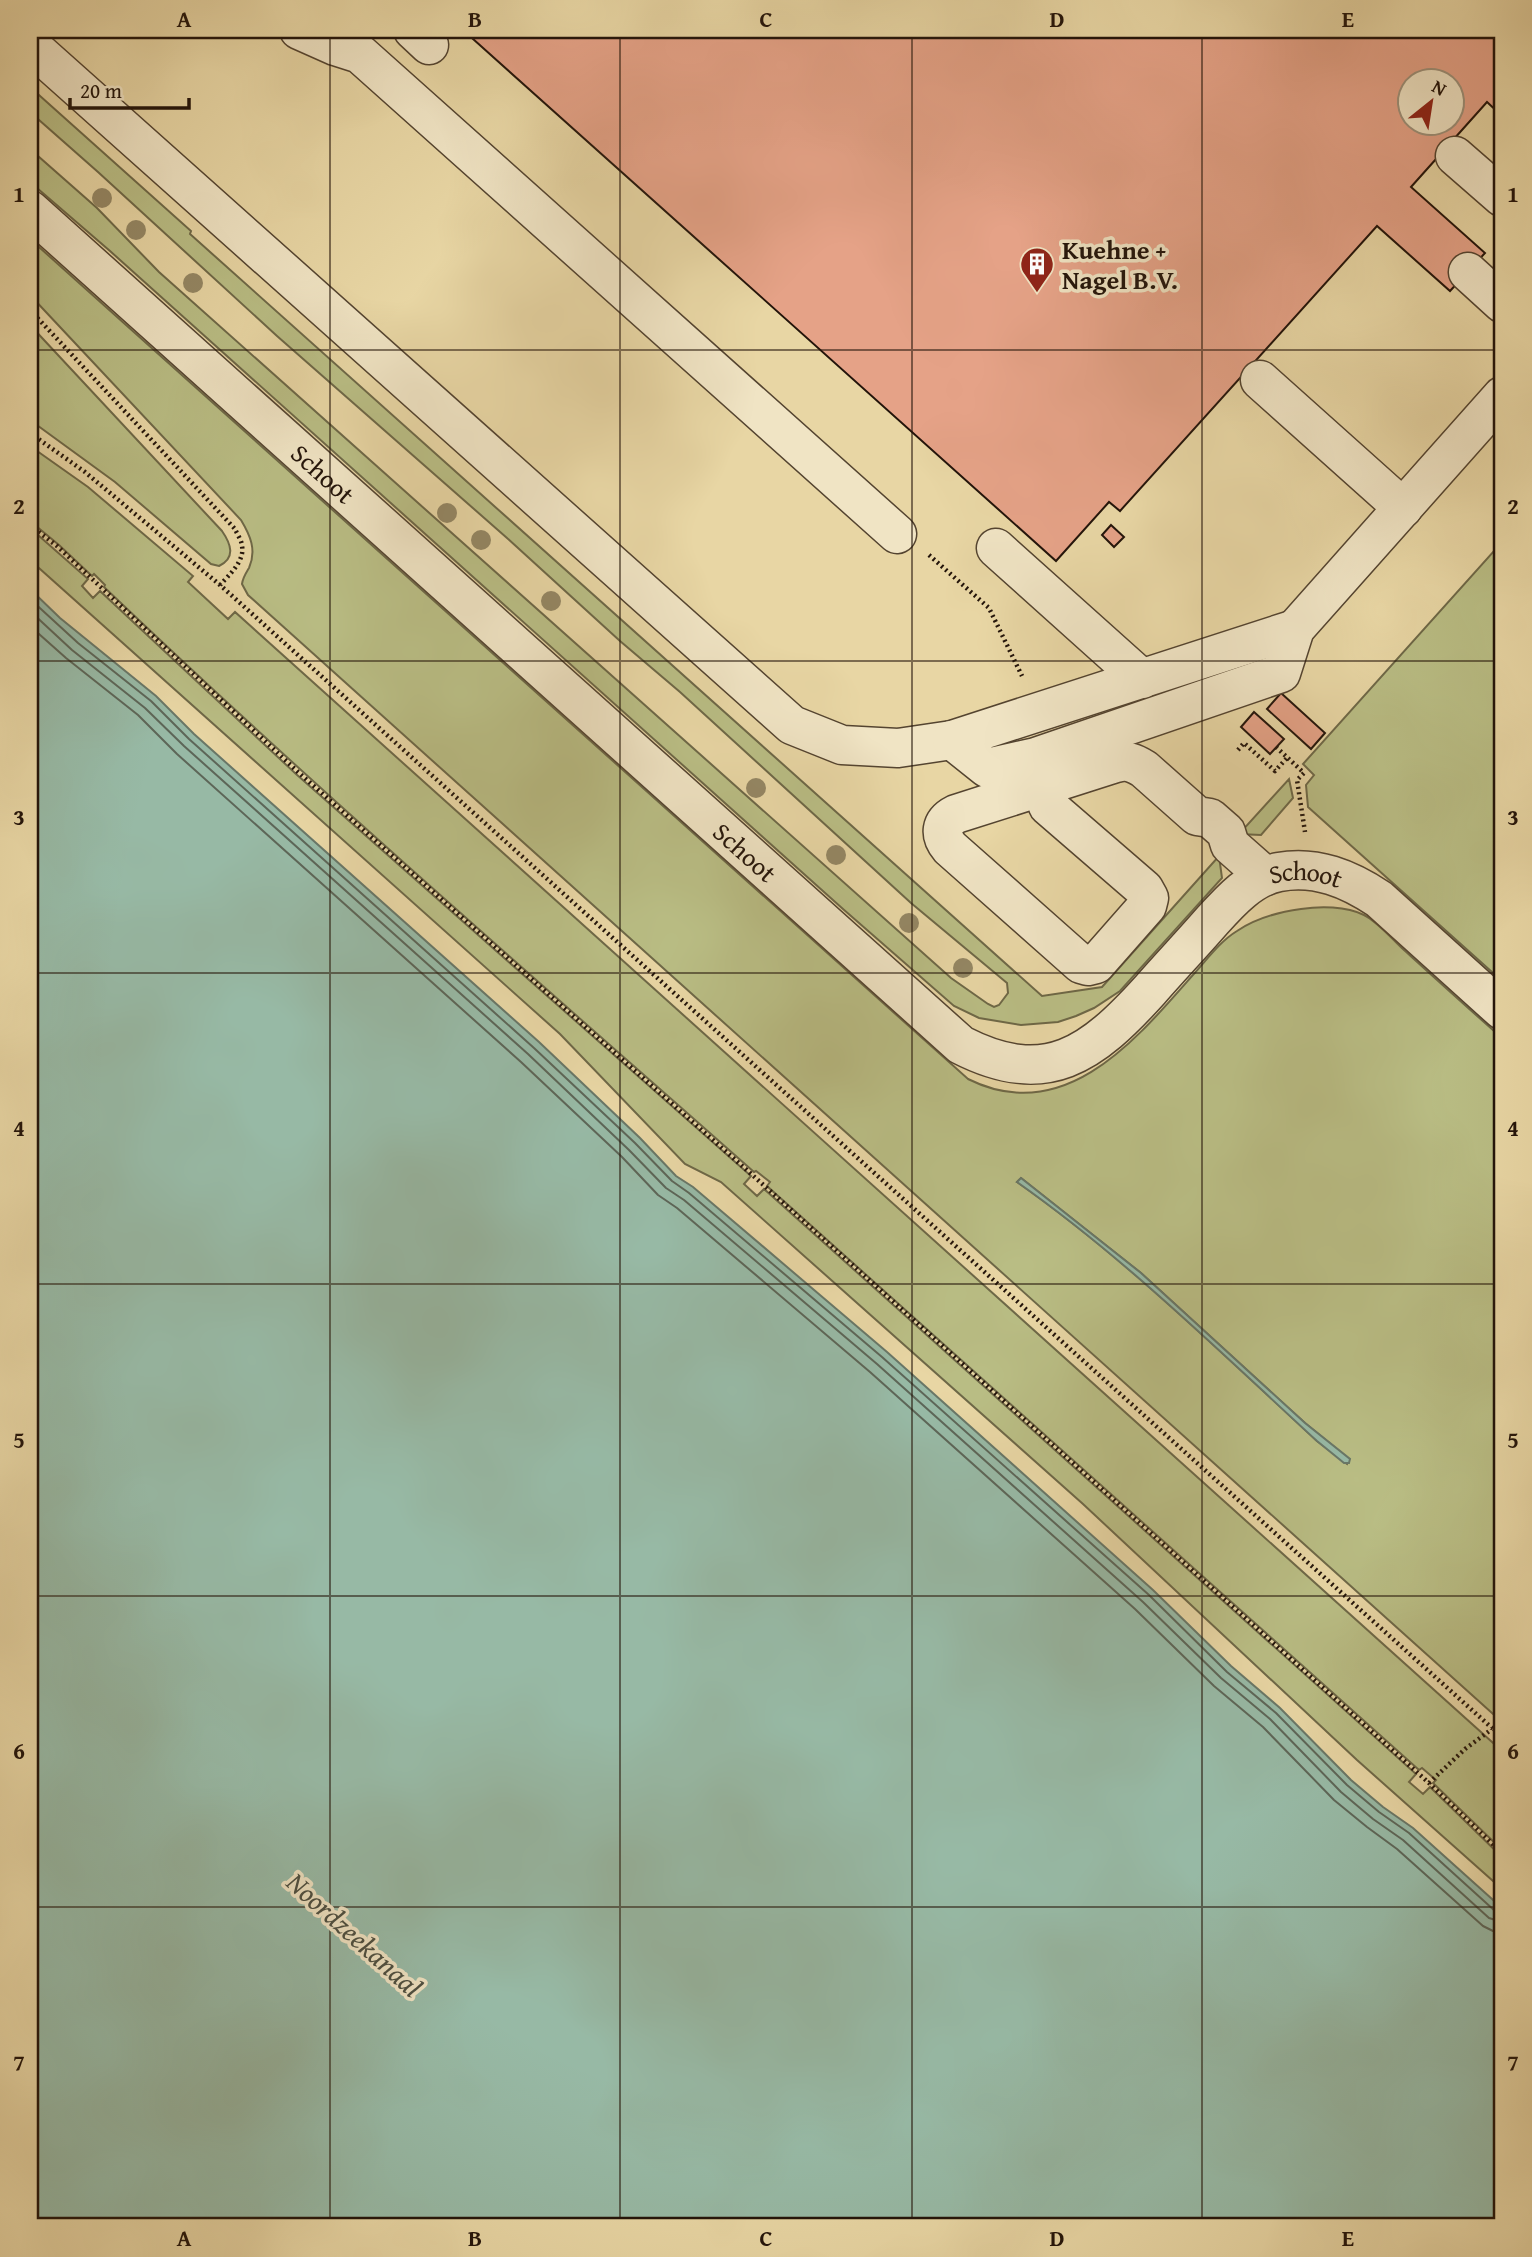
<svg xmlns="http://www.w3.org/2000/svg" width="1532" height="2257" font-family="'Gentium Book Plus',serif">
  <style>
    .green { fill: #b9bd84; stroke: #6e6847; stroke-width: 2; fill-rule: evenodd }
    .water { fill: #97b9a5; stroke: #697767; stroke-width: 2 }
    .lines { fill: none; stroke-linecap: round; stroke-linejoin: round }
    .shore { stroke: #5d6658; stroke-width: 2 }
    .building { fill: #e5a287; stroke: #23140a; stroke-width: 2; fill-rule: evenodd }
    .minor-casing { stroke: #544430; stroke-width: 41 }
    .path { stroke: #23140a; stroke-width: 4.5; stroke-dasharray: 2 3.5; stroke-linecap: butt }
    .minor { stroke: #f0e4c4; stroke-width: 38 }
    .tree { fill: #948764 }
    .grid { fill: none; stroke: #23140a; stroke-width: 2; stroke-opacity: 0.55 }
    .labels { text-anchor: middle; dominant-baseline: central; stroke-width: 7; stroke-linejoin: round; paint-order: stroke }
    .poi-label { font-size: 26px; font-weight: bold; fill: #23140a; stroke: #f0e4c4; text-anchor: start }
    .street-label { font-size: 26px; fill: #23140a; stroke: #f0e4c4 }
    .water-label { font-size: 28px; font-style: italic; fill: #4c4e40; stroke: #f0e4c4 }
    .neatline { fill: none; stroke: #23140a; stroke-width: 2.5 }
    .grid-label { font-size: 23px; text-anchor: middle; font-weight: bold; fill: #23140a }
  </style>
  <rect width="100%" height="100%" fill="#e8d6a4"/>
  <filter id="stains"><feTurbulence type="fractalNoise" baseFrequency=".00286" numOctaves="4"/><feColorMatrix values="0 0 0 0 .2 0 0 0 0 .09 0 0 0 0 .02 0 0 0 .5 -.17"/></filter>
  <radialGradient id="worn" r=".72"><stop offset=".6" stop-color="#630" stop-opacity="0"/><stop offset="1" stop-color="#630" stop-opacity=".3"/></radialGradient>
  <path class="green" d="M 30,87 L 191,231 L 190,234 L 1042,996 L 1102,987 L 1219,856 L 1222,878 L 1120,991 L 1094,1008 L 1076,1016 L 1058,1022 L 1021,1025 L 979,1018 L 954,1006 L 843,909 L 110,251 L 30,182 L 30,149 L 97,208 L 159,272 L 951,978 L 988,1004 L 994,1007 L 999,1005 L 1008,993 L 1007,983 L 911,903 L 680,692 L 620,641 L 507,538 L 277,336 L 98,172 L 30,112 Z
    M 30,239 L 968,1079 C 1064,1127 1135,1041 1192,976 C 1206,961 1219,942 1237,931 C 1256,918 1279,912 1301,909 C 1320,906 1346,906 1364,915 C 1378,922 1392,939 1404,950 C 1436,979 1469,1009 1502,1038 L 1502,1722 L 248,595 L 242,584 C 243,577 246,573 249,568 C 257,550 250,535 241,520 L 30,295 ZM 1021,1178 L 1141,1273 L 1305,1423 L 1349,1459 L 1347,1464 L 1317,1441 C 1221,1352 1125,1258 1017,1182 Z
    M 30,325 L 222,531 C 231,544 236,558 219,566 L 211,564 L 115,482 L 30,420 Z
    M 30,446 L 88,487 L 193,576 L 188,582 L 228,619 L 235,612 L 1502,1751 L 1502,1850 L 1433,1783 L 1436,1780 L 1422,1768 L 1419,1770 L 767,1186 L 770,1182 L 756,1171 L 754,1172 L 694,1119 C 495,944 296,770 104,587 L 105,585 L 94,574 L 92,576 L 59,545 L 30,521 Z
    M 30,528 L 88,579 L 82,586 L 93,598 L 100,591 L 296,774 L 751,1176 L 744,1184 L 757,1196 L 764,1189 L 1416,1774 L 1409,1782 L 1423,1794 L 1430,1787 L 1502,1857 L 1502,1889 L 1357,1760 L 1083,1504 L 721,1182 L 685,1164 L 560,1034 L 30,560 Z
    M 1502,542 L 1502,949 L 1495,957 L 1502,963 L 1502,981 L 1308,807 L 1306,785 L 1314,775 L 1303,764 Z
    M 1289,779 L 1293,798 L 1261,835 L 1239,834 Z"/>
  <path class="water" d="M 30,589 L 60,618 L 156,696 L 194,734 L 539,1042 L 640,1138 L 676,1176 L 693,1187 L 887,1352 L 1153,1590 L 1231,1666 L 1280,1708 L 1351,1780 L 1383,1807 L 1413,1828 L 1502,1908 L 1502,2227 L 30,2227 Z
    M 1021,1178 L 1141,1273 L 1305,1423 L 1350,1459 L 1349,1463 L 1344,1463 L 1317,1441 C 1220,1352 1125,1258 1017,1182 Z"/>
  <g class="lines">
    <path class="shore" d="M 30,599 L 78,643 L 151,701 L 189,739 L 534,1048 L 635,1143 L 672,1181 L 689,1193 L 882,1357 L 1149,1595 L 1227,1672 L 1276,1713 L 1347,1785 L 1379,1812 L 1409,1833 L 1495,1911 L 1502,1913
      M 30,611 L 72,650 L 145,708 L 184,746 L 528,1054 L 629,1150 L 666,1188 L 684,1200 L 877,1364 L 1143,1602 L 1221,1678 L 1270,1719 L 1341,1792 L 1373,1819 L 1403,1840 L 1489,1918 L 1502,1922
      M 30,626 L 66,658 L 138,715 L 177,754 L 521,1062 L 622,1157 L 658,1195 L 677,1208 L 870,1372 L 1135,1609 L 1214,1686 L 1263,1727 L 1334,1800 L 1367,1827 L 1397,1849 L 1483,1926 L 1493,1931 L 1502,1932"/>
  </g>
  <path class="building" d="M 463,30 L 1502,30 L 1502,116 L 1487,102 L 1411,187 L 1485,253 L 1450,291 L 1377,226 L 1120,511 L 1109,502 L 1056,561 ZM 1410,80 L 1452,80 L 1452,122 L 1410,122 Z
    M 1111,525 L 1124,537 L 1114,547 L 1102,535 Z
    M 1281,693 L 1325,733 L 1311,749 L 1267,709 Z
    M 1254,712 L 1284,739 L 1270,754 L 1241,727 Z"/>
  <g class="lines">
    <g class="minor-casing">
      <g id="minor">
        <path d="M 299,30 L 335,46 L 360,54 L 897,534"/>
        <path d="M 413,30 L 429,45"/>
        <path d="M 30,45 L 792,725 L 842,745 L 898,748 L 952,740 L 1295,629"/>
        <path d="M 1455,156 L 1502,197"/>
        <path id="s1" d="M 30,210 L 961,1045 C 1047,1089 1092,1054 1150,990 C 1170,967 1191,945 1211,922 C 1229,902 1251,877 1279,872 C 1316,865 1349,879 1379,899 L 1502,1010"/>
        <path d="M 1468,272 L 1502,303"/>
        <path d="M 1260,380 L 1403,508"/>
        <path d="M 996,548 L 1142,679"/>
        <path d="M 952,740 L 987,768 L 1036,757 L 1281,673 L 1295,629 L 1502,396"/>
        <path d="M 1041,787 L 1048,806 L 1144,889 L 1149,898 L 1147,906 L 1096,964 L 1088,966 L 1081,964 L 950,848 C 939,835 940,822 956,814 L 1116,763 C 1128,760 1134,763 1144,769 L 1197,816 L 1210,818 L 1226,832 L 1230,845 L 1265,876"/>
      </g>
    </g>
    <path class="path" d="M 30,310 L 235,529 C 237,534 242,541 242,546 C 245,561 229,575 220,585
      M 30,433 L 85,472 L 220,585 L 1502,1737
      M 30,525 L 57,546 L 298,772 L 749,1172 L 1429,1783 L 1502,1853
      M 929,555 L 989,608 L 1022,676
      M 1276,747 L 1304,773 L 1297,780 L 1305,832
      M 1238,750 L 1244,743 L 1275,771 L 1287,758
      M 1429,1783 L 1465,1749 L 1492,1729"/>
    <use href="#minor" class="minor"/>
  </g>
  <g class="tree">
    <circle cx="102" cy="198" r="10"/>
    <circle cx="136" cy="230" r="10"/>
    <circle cx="193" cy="283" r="10"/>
    <circle cx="447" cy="513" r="10"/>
    <circle cx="481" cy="540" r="10"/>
    <circle cx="551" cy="601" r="10"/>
    <circle cx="756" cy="788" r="10"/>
    <circle cx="836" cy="855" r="10"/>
    <circle cx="909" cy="923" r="10"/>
    <circle cx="963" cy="968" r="10"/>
  </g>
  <path class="grid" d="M 330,30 L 330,2227M 620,30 L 620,2227M 912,30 L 912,2227M 1202,30 L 1202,2227M 30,350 L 1502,350M 30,661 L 1502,661M 30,973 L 1502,973M 30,1284 L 1502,1284M 30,1596 L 1502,1596M 30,1907 L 1502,1907"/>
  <defs>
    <g id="building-pin" transform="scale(1.75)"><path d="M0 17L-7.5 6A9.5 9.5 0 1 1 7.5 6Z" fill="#8f2418" stroke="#f0e4c4"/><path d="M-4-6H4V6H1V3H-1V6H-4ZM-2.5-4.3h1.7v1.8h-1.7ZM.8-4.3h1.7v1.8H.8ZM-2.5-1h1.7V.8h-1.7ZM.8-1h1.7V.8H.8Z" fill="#fff"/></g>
  </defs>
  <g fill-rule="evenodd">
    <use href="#building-pin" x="1037" y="264"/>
  </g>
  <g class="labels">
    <g class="poi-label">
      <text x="1062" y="249">Kuehne +<tspan x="1062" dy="30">Nagel B.V.</tspan></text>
    </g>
    <g class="street-label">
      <text stroke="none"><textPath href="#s1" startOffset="394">Schoot</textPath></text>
      <text stroke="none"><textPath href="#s1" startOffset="961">Schoot</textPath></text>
      <text stroke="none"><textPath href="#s1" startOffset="1673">Schoot</textPath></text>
    </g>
    <g class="water-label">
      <text transform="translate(355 1934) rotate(42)">Noordzeekanaal</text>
    </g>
  </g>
  <rect width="1532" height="2257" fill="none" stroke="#e8d6a4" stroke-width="77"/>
  <g transform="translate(1431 102) rotate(30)"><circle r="33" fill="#f0e4c4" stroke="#9e917a" stroke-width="2"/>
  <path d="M0-5L12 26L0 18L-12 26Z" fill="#8f2418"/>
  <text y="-10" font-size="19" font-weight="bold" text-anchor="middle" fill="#23140a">N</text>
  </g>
  <path d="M70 98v10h119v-10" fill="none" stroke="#23140a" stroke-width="3.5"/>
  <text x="80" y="98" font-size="21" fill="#23140a" stroke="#f0e4c4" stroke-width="5" paint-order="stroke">20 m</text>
  <rect x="38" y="38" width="1456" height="2180" class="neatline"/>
  <g class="grid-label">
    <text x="184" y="27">A</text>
    <text x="475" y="27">B</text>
    <text x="766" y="27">C</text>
    <text x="1057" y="27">D</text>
    <text x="1348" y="27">E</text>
    <text x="19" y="202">1</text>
    <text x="1513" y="202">1</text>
    <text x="19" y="514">2</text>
    <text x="1513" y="514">2</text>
    <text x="19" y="825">3</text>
    <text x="1513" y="825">3</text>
    <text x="19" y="1136">4</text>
    <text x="1513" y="1136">4</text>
    <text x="19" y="1448">5</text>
    <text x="1513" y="1448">5</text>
    <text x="19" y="1759">6</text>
    <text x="1513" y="1759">6</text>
    <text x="19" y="2071">7</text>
    <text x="1513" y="2071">7</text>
    <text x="184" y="2246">A</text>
    <text x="475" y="2246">B</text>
    <text x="766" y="2246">C</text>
    <text x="1057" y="2246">D</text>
    <text x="1348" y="2246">E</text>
  </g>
  <rect width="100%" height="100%" filter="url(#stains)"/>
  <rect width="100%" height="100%" fill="url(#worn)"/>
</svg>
